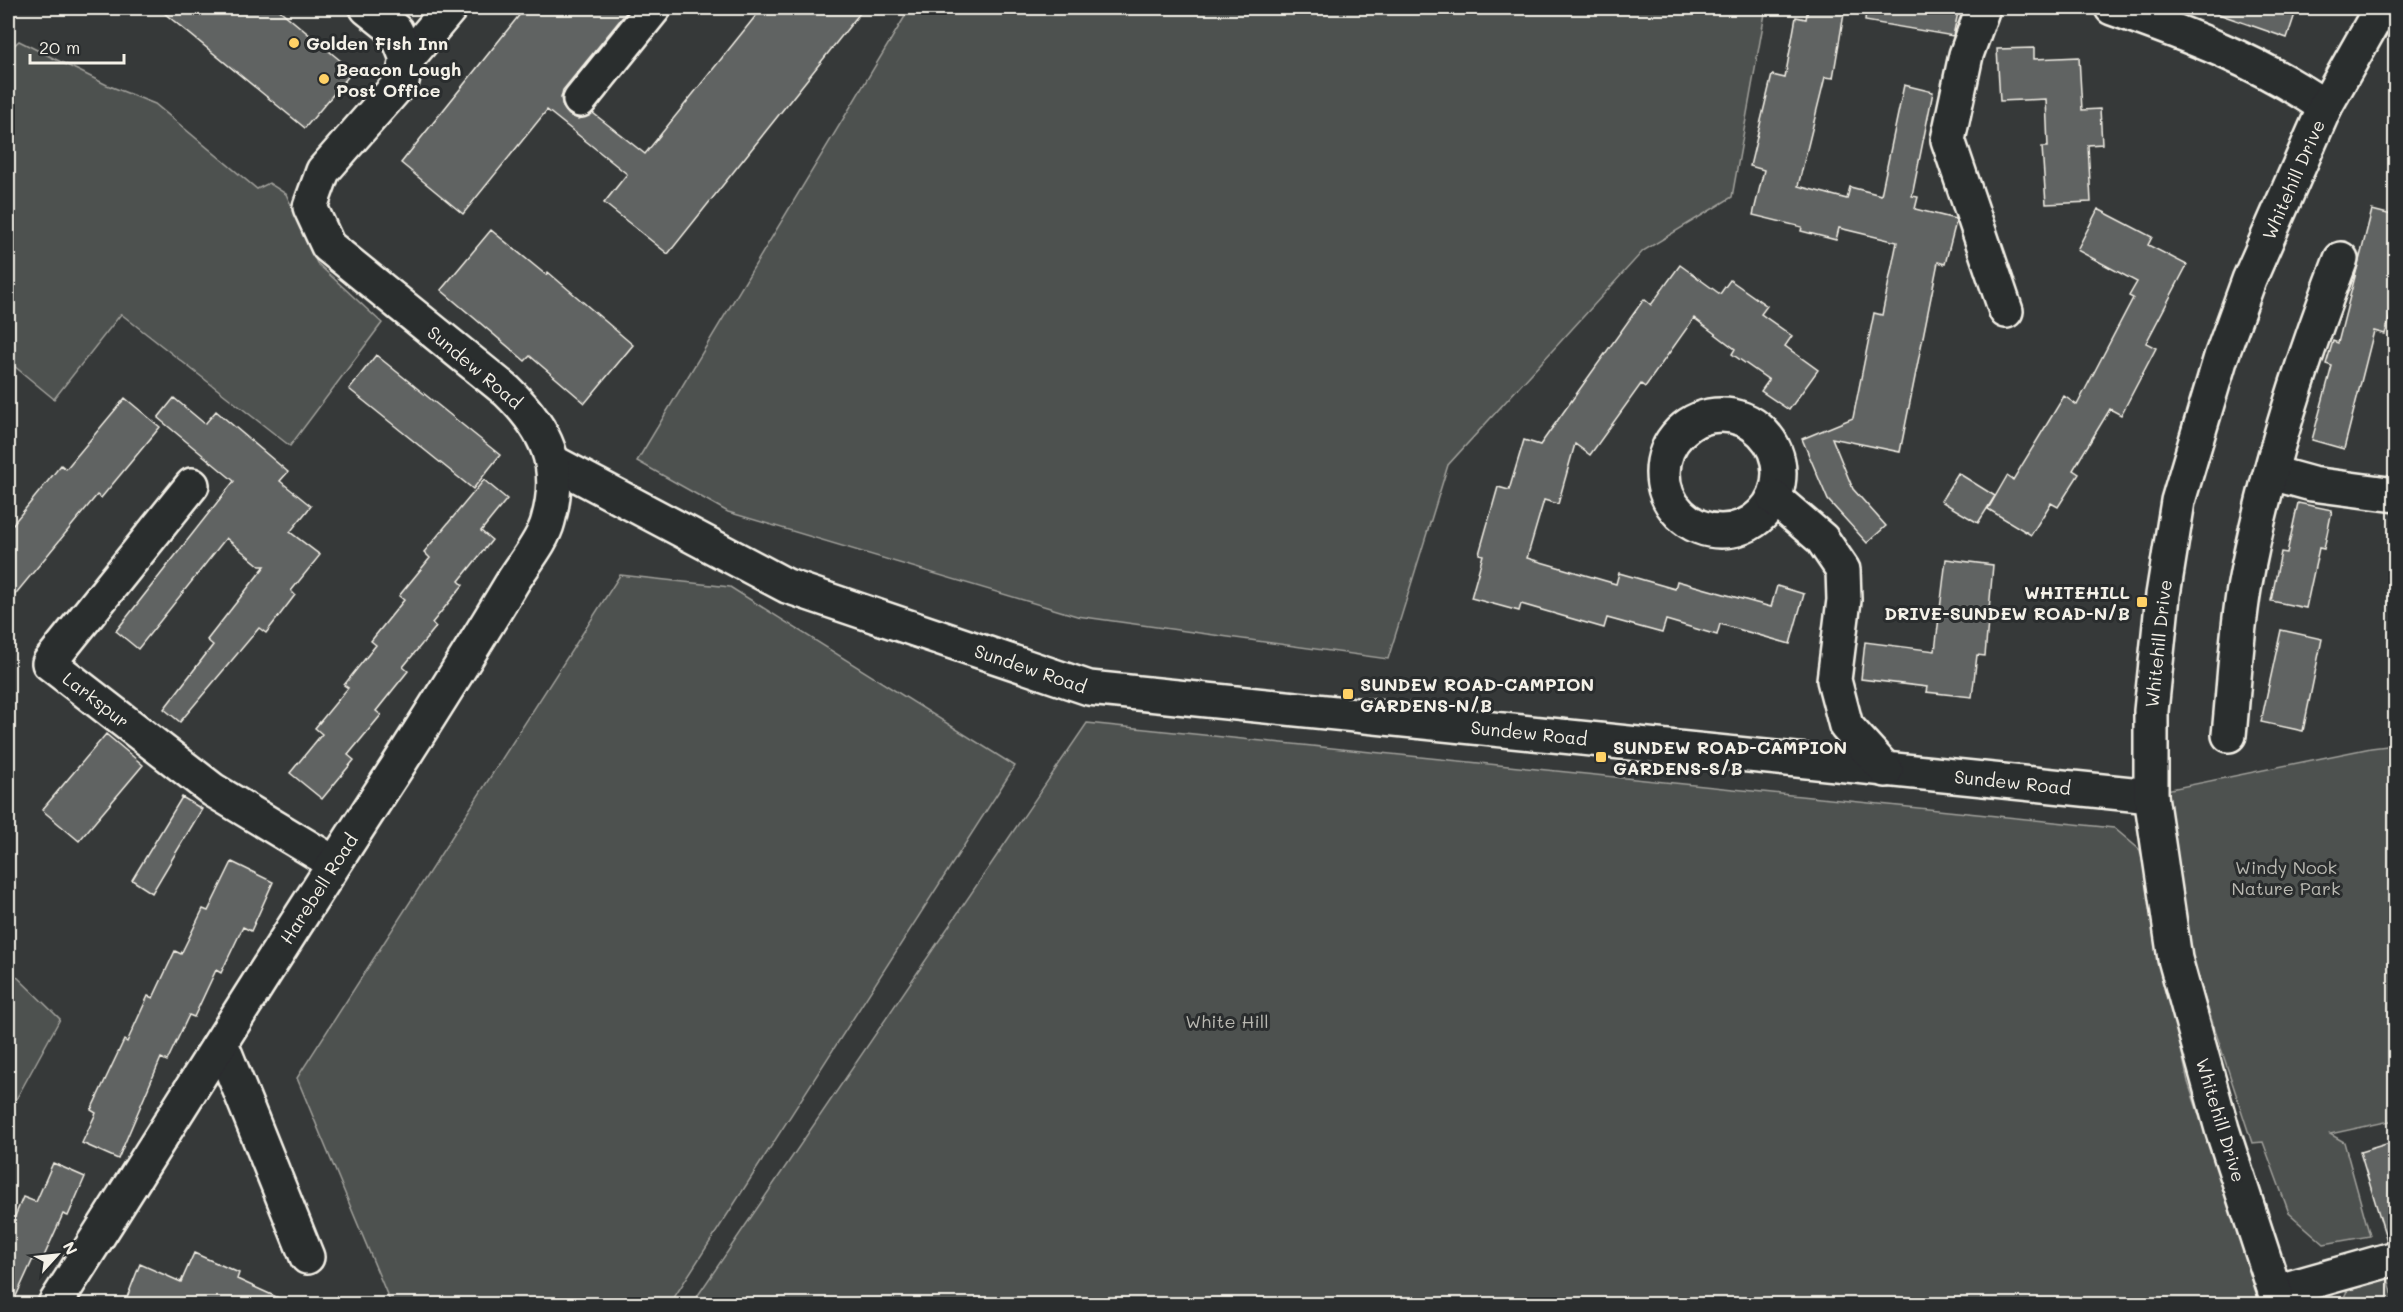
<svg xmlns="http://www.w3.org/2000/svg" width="2403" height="1312" font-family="Mali,sans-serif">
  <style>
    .green { fill: #4e514f; stroke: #a1a19c; stroke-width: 1.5 }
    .building { fill: #616362; stroke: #f4f1e8; stroke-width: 1.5 }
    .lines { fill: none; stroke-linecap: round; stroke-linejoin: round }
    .minor-casing { stroke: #f4f1e8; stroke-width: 38 }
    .minor { stroke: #2a2d2e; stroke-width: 33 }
    .poi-dot { fill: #ffd166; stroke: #2a2d2e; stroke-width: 2 }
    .labels { text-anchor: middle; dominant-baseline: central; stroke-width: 6; stroke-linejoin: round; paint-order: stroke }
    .poi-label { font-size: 18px; font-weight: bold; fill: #f4f1e8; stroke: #2a2d2e; text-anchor: start }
    .street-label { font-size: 18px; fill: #f4f1e8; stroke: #2a2d2e }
    .park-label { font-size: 18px; fill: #bab9b2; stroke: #2a2d2e }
  </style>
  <rect width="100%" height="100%" fill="#363939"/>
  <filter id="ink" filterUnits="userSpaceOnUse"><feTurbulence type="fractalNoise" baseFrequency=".0167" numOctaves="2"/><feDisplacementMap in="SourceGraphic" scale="12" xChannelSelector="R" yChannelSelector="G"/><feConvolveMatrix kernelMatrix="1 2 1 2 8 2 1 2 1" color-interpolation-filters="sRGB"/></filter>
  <g filter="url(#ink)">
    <path class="green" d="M 910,8 L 1766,8 L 1732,197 L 1643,251 L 1448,465 L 1388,659 L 1077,616 L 728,512 L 637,461 Z
      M 19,41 L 107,85 L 155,104 L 257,189 L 269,183 L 286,194 L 317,263 L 382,323 L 290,446 L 121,314 L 54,399 L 8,361 L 8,51 Z
      M 620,575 L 730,587 L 1015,766 L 670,1304 L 391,1304 L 297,1078 Z
      M 1087,723 L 2114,828 L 2140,850 L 2188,1082 L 2262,1304 L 692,1304 Z
      M 2395,745 L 2395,1120 L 2330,1134 L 2344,1142 L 2370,1236 L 2324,1244 L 2289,1213 L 2263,1142 L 2252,1143 L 2192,960 L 2161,791 L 2371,748 Z
      M 8,968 L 60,1019 L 8,1114 Z
      M 2388,1278 L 2395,1304 L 2341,1304 L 2347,1291 Z"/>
    <path class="building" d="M 158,8 L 277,8 L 353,71 L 305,128 Z
      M 525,8 L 630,8 L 563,90 L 561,98 L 563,107 L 569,115 L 578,119 L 593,113 L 645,154 L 762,8 L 864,8 L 668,254 L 604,203 L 627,174 L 547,110 L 463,214 L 401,163 Z
      M 1808,8 L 1845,8 L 1833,78 L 1825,77 L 1798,186 L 1847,199 L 1850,187 L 1881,195 L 1904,85 L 1933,92 L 1912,196 L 1918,197 L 1915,209 L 1955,219 L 1956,222 L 1945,264 L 1938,262 L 1900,452 L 1832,438 L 1853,489 L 1886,526 L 1867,543 L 1828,500 L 1802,439 L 1853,418 L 1874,313 L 1882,315 L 1897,242 L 1839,228 L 1836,240 L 1801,231 L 1802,227 L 1753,215 L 1764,170 L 1750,166 L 1772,75 L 1785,78 L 1796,17 L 1806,19 Z
      M 1866,8 L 1959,8 L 1953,36 L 1865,21 Z
      M 2211,8 L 2297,8 L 2287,38 L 2210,11 Z
      M 2034,48 L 2034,59 L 2079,57 L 2082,110 L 2100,109 L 2102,144 L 2088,145 L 2091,202 L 2046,204 L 2042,147 L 2048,147 L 2046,99 L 2000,101 L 1997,49 Z
      M 2098,209 L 2152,237 L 2148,245 L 2187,265 L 2146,343 L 2156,348 L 2121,415 L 2110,409 L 2073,470 L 2079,474 L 2058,507 L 2051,503 L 2031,535 L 1988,509 L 2007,476 L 2013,480 L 2064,396 L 2077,405 L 2133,298 L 2129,296 L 2137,282 L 2077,250 Z
      M 2372,210 L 2396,216 L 2396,295 L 2385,334 L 2374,331 L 2344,449 L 2312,440 L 2332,366 L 2326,364 L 2333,341 L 2338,343 Z
      M 491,230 L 546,275 L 548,272 L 633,345 L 585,403 L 530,356 L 525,361 L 441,290 Z
      M 1680,265 L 1720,294 L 1730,280 L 1767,306 L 1761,314 L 1792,336 L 1785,346 L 1818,370 L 1789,410 L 1761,391 L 1769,380 L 1732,354 L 1735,349 L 1694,318 L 1645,387 L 1641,384 L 1590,455 L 1575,444 L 1558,504 L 1544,500 L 1527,558 L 1616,584 L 1619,573 L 1675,589 L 1677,581 L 1771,607 L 1777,586 L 1804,594 L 1790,644 L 1720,624 L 1717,635 L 1666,620 L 1662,633 L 1607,618 L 1604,628 L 1521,604 L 1519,611 L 1471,598 L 1483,555 L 1479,554 L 1498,487 L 1509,490 L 1524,440 L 1540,445 L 1644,299 L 1651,305 Z
      M 376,355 L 500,455 L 473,489 L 349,389 Z
      M 125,398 L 160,427 L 101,498 L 97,495 L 8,603 L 8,530 L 61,465 L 66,469 Z
      M 174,398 L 205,424 L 216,411 L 288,472 L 280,481 L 311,506 L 290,532 L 320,555 L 291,591 L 295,595 L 266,633 L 259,628 L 180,722 L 164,709 L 213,645 L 207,640 L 265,566 L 260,566 L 226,538 L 138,649 L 116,631 L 234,481 L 158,418 Z
      M 1958,473 L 1995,496 L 1978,523 L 1941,501 Z
      M 484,480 L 507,499 L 481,531 L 492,540 L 459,581 L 463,585 L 432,623 L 436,627 L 403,667 L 408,671 L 376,711 L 381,715 L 348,755 L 354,760 L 322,799 L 290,773 L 322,734 L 315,728 L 348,688 L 344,685 L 376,645 L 371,641 L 404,600 L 399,596 L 430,558 L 424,552 Z
      M 2298,503 L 2332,510 L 2324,549 L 2319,548 L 2306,608 L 2271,601 L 2281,552 L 2287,553 Z
      M 1946,559 L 1993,565 L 1985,656 L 1977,655 L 1972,697 L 1926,692 L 1927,687 L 1861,679 L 1865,642 L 1935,651 Z
      M 2281,630 L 2322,639 L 2303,731 L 2261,722 Z
      M 106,734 L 143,765 L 79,841 L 42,810 Z
      M 182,797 L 202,809 L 152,893 L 132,880 Z
      M 232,862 L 273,882 L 251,931 L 243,927 L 221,973 L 216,970 L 194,1017 L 189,1015 L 167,1061 L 161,1058 L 118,1159 L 82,1143 L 96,1113 L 91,1110 L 124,1040 L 127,1042 L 148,996 L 153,998 L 175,951 L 181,954 L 203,909 L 208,911 Z
      M 2396,1141 L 2396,1240 L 2387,1241 L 2360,1152 Z
      M 53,1163 L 85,1177 L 68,1216 L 63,1214 L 41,1263 L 33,1259 L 12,1305 L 8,1305 L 8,1233 L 23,1197 L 36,1202 Z
      M 194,1253 L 239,1273 L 237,1279 L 294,1305 L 124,1305 L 140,1264 L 181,1282 Z"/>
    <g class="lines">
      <g class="minor-casing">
        <g id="minor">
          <path d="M 1983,8 L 1966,55 L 1948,140 L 2006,311"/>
          <path d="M 2112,8 C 2186,34 2259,61 2325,107"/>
          <path d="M 407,59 L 450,8"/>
          <path d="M 580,100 L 654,8"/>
          <circle cx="1721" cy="473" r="58"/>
          <path id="s1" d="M 553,462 L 787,586 L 1089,688 L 2151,796"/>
          <path d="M 2272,473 L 2312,484 L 2396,495"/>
          <path id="s2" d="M 192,485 L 49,663 L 213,790 L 334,863"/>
          <path d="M 1774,498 L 1822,539 L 1843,570 L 1844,600 L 1834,680 L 1846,726 L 1886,770"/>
          <path d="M 2229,735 C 2234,686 2236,637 2244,589 C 2263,482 2302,361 2341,259"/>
          <path d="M 221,1043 L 307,1257"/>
          <path d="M 2275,1292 L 2396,1258"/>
          <path id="s3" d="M 55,1304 C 170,1124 282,943 399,764 C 438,703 476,643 513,581 C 524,563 543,541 548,521 C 564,465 546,429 507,391 L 328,246 L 310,207 L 323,171 L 402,81 L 407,59 L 396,31 L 367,8"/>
          <path id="s4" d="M 2279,1304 L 2222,1129 L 2175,959 L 2151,796 L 2151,711 L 2163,595 L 2178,501 L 2221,357 L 2249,280 L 2325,107 L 2381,8"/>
        </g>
      </g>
      <use href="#minor" class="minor"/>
    </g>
  </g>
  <g class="poi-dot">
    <circle cx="294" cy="43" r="6"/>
    <circle cx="324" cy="79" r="6"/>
    <rect x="2136" y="596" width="12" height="12" rx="3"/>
    <rect x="1342" y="688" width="12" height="12" rx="3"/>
    <rect x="1595" y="751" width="12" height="12" rx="3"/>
  </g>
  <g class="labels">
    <g class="poi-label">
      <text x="306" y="43">Golden Fish Inn</text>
      <text x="336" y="69">Beacon Lough<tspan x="336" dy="21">Post Office</tspan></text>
      <text x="2130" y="592" text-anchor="end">WHITEHILL<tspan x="2130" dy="21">DRIVE-SUNDEW ROAD-N/B</tspan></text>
      <text x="1360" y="684">SUNDEW ROAD-CAMPION<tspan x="1360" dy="21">GARDENS-N/B</tspan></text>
      <text x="1613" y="747">SUNDEW ROAD-CAMPION<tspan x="1613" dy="21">GARDENS-S/B</tspan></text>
    </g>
    <g class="street-label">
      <text stroke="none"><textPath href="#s4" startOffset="1164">Whitehill Drive</textPath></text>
      <text transform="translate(475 367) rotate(40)">Sundew Road</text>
      <text stroke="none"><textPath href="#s4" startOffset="678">Whitehill Drive</textPath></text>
      <text stroke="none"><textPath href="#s1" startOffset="522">Sundew Road</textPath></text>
      <text stroke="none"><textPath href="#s2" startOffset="288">Larkspur</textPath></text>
      <text stroke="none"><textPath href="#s1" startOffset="1026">Sundew Road</textPath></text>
      <text stroke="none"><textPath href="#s1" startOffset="1512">Sundew Road</textPath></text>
      <text stroke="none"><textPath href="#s3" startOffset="492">Harebell Road</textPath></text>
      <text transform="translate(2221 1120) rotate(73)">Whitehill Drive</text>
    </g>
    <g class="park-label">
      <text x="2286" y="867">Windy Nook<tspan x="2286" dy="21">Nature Park</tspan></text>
      <text x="1227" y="1021">White Hill</text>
    </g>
  </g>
  <rect width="2403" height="1312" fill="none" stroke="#2a2d2e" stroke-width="30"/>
  <rect x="15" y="15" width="2373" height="1282" fill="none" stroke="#f4f1e8" stroke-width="2" filter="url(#ink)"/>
  <g transform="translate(57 1255) rotate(63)" stroke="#2a2d2e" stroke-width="4.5" paint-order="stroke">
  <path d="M0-4.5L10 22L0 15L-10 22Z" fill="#f4f1e8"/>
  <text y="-9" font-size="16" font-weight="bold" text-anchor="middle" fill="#f4f1e8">N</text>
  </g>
  <path d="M30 54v9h94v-9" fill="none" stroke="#f4f1e8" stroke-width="3"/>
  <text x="39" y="54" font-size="18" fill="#f4f1e8" stroke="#2a2d2e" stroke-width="4.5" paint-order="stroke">20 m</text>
</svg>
